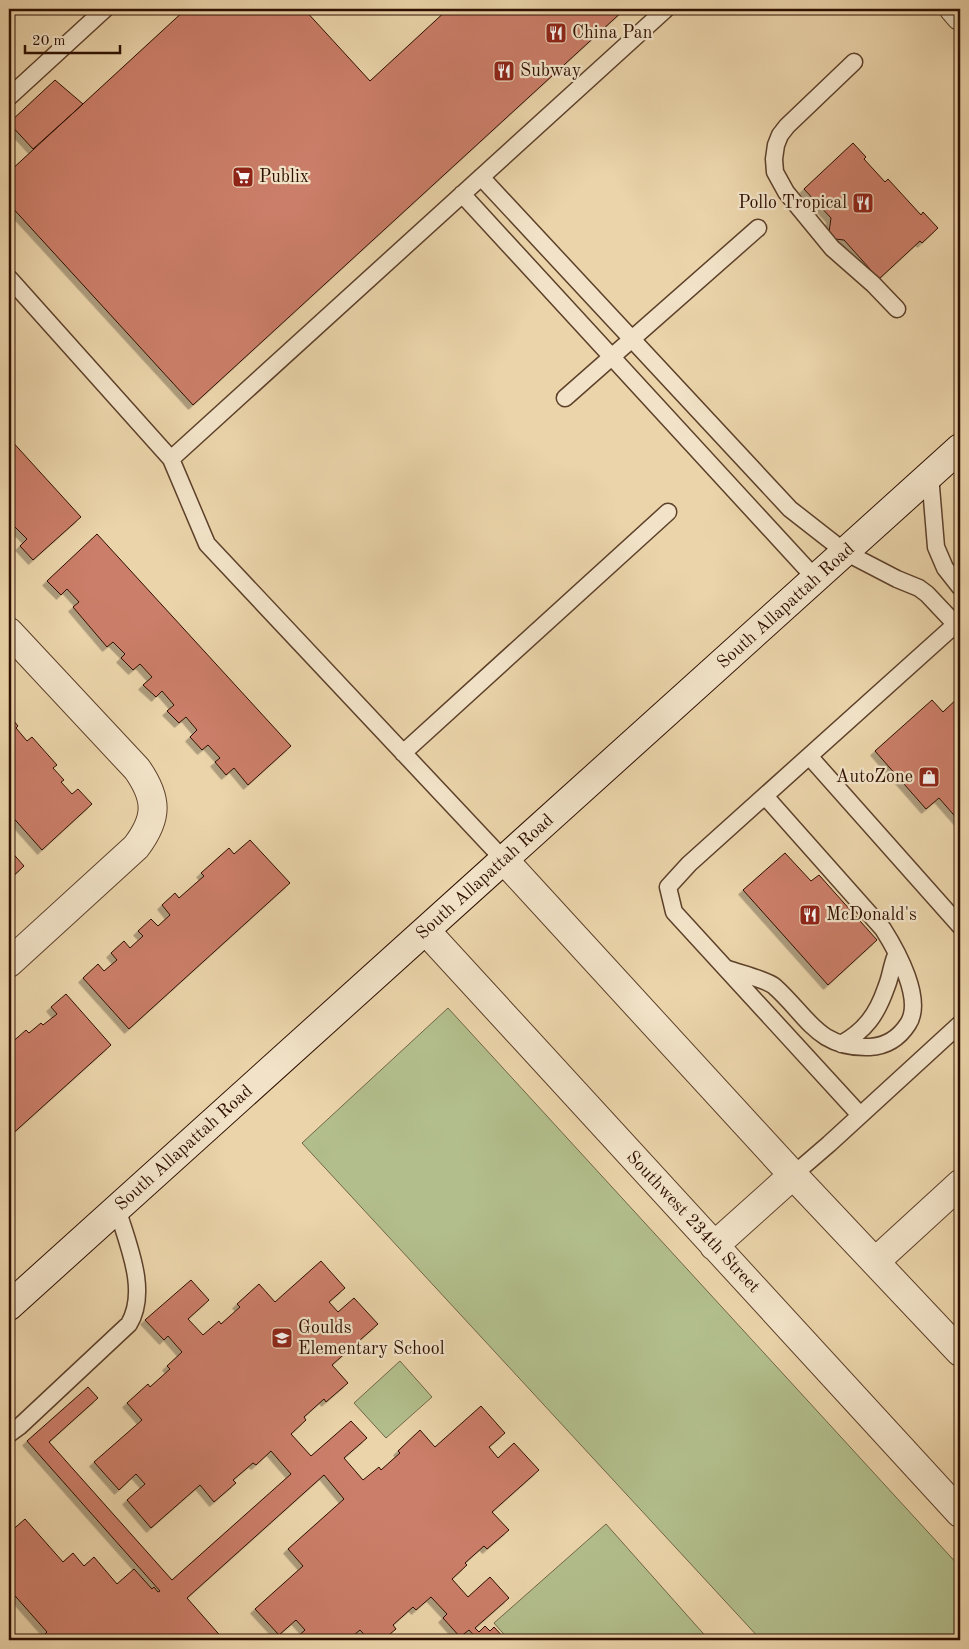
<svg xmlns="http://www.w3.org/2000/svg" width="969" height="1649" font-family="'Old Standard TT',serif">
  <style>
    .green { fill: #b2be8c; stroke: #706646 }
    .building { fill: #cb7e69; stroke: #2e0f00; filter: url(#shadow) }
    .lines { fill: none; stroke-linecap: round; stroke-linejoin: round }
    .service-casing { stroke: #5d402a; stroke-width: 19 }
    .minor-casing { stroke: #5d402a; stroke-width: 30 }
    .tertiary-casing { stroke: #5d402a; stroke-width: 30 }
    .secondary-casing { stroke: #2e0f00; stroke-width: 30 }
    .service { stroke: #f2e3c8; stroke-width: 16 }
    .minor { stroke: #f2e3c8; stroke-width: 28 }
    .tertiary { stroke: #f2e3c8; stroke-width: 28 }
    .secondary { stroke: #f2e3c8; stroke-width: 28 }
    .labels { text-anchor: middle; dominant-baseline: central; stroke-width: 4.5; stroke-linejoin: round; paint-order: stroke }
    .poi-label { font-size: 18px; fill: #2e0f00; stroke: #f2e3c8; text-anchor: start }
    .street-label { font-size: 18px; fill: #2e0f00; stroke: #f2e3c8 }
  </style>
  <defs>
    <filter id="shadow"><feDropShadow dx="-4.5" dy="4.5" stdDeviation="0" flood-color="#0004"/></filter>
  </defs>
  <rect width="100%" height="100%" fill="#ebd4aa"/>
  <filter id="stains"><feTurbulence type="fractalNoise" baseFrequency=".004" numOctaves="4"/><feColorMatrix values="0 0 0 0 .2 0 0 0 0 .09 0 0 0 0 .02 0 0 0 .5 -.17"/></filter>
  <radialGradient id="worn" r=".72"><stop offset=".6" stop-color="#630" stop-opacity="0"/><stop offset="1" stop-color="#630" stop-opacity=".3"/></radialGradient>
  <path class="green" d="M 448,1008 L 960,1567 L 960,1640 L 761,1640 L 302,1143 Z
    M 400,1361 L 432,1397 L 386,1438 L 354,1403 Z
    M 606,1524 L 709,1640 L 509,1640 L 494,1623 Z"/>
  <path class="building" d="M 186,9 L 304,9 L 370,81 L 448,9 L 625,9 L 193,405 L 9,204 L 9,172 Z
    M 55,80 L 83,104 L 33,149 L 9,123 Z
    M 853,143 L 866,157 L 864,159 L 885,182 L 888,179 L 921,215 L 923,212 L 938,228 L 922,243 L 920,241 L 879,279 L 844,240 L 835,239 L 829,232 L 831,218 L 804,189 Z
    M 9,438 L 81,517 L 33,560 L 20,546 L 27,539 L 15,527 L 9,533 Z
    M 97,534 L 291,746 L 248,785 L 234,768 L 226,775 L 215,762 L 220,758 L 208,745 L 202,750 L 190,737 L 197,730 L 186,717 L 179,723 L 167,711 L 174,705 L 162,691 L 156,697 L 143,685 L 152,677 L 140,664 L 133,670 L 121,658 L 125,654 L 113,642 L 107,647 L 73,607 L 79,602 L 67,589 L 61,595 L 47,581 Z
    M 960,696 L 960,822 L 939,798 L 926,809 L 875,751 L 932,700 L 943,712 Z
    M 9,715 L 18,726 L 16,728 L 27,741 L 32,737 L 57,765 L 53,768 L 64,780 L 61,782 L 72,794 L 78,789 L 92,804 L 42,850 L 9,813 Z
    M 250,840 L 290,883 L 129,1029 L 83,978 L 98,964 L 104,971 L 117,960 L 111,953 L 124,941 L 130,948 L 143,936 L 138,931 L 151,919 L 158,926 L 170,915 L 162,905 L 175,893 L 179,898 L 204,876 L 201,873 L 229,848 L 234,854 Z
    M 9,849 L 24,866 L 9,880 Z
    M 785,853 L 811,881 L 819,875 L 877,940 L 828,985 L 743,890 Z
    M 66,994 L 111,1045 L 9,1137 L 9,1045 L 26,1030 L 29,1033 L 41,1023 L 43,1025 L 57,1014 L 51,1007 Z
    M 321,1261 L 345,1288 L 329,1302 L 338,1312 L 354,1298 L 378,1324 L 332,1365 L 348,1383 L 326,1402 L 324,1399 L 304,1417 L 306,1420 L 291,1434 L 311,1456 L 351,1421 L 367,1438 L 344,1458 L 363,1480 L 379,1467 L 381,1470 L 400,1453 L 398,1451 L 420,1430 L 435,1447 L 481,1406 L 505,1433 L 489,1447 L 498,1458 L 514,1443 L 539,1470 L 492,1512 L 509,1530 L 487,1549 L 484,1546 L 465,1563 L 467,1565 L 452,1579 L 468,1597 L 490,1577 L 509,1598 L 475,1628 L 479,1632 L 485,1626 L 490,1631 L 494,1627 L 506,1640 L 478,1640 L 469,1630 L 460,1637 L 443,1618 L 447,1614 L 431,1597 L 416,1610 L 413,1607 L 393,1625 L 396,1629 L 383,1640 L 369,1640 L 360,1630 L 348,1640 L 294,1640 L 305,1630 L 296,1620 L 279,1635 L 255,1609 L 303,1566 L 288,1549 L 344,1499 L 324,1475 L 187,1598 L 224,1640 L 39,1640 L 47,1632 L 9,1589 L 9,1533 L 25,1519 L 63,1562 L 73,1553 L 84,1566 L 94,1557 L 117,1584 L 134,1569 L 152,1589 L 154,1587 L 158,1592 L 160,1591 L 27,1441 L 88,1387 L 98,1398 L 49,1442 L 172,1580 L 291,1474 L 271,1451 L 256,1465 L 253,1463 L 233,1480 L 236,1483 L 214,1502 L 200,1485 L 151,1528 L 127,1500 L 145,1484 L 136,1474 L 119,1490 L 94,1462 L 142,1420 L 127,1403 L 148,1384 L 150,1387 L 170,1369 L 167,1366 L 182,1352 L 168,1336 L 164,1340 L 145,1320 L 191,1280 L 209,1300 L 188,1319 L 203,1335 L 219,1321 L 221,1324 L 240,1307 L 237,1304 L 259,1284 L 275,1302 Z"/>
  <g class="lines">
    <g class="service-casing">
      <path id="service" d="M 854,62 L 787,126 L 780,135 L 776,145 L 774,159 L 775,172 L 786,192 L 832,248 L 873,284 L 897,309
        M 9,97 L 105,9
        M 481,177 L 790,509 L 845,552 L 897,579 L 919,588 L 927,594 L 960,629
        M 462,194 L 816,579
        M 9,278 L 171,459
        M 565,398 L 758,228
        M 930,475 L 936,547 L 945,568 L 960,587
        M 403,753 L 668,512
        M 809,756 L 960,926
        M 504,860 L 207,544 L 171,459 L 666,9
        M 728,969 C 739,973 767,980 774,986 C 808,1016 817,1049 870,1047 C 887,1046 899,1038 908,1024 C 924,1000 897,951 883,929 L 765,796
        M 841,1044 C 865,1031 877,1014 886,988 C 891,976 891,967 896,955
        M 860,1115 L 674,912 L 668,887 L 689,864 L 956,624
        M 793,1175 L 829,1144 L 960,1024
        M 9,1434 L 20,1426 L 129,1324 C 149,1290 127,1243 117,1208"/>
    </g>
    <g class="minor-casing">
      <path id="minor" d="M 9,632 L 137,769 C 158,799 158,818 136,847 L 9,963
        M 504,860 L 793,1175 L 960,1352
        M 426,931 L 960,1513
        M 714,1246 L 793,1175
        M 876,1261 L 960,1184"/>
    </g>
    <g class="tertiary-casing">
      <path id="tertiary" d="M 954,9 L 960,16"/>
    </g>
    <g class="secondary-casing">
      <path id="secondary" d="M 9,1306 L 960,448"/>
    </g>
    <use href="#service" class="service"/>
    <use href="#minor" class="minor"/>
    <use href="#tertiary" class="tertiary"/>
    <use href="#secondary" class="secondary"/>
  </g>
  <defs>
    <g id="restaurant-square" transform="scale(1.125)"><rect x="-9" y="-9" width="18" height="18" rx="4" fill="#8f2418" stroke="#f2e3c8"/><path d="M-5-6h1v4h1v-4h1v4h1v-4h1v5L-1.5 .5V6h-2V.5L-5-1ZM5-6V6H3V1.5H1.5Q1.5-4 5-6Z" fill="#fff"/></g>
    <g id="supermarket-square" transform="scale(1.125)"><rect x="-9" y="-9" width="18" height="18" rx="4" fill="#8f2418" stroke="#f2e3c8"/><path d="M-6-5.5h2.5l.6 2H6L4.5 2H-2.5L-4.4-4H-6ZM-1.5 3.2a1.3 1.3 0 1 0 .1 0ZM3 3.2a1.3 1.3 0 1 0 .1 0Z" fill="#fff"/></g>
    <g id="shop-square" transform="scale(1.125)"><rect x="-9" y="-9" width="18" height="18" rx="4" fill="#8f2418" stroke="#f2e3c8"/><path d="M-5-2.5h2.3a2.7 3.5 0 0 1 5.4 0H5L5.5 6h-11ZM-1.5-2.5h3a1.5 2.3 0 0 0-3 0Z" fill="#fff"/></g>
    <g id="school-square" transform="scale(1.125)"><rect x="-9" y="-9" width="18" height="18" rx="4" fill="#8f2418" stroke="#f2e3c8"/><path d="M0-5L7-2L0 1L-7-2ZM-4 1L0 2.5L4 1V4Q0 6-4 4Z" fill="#fff"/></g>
  </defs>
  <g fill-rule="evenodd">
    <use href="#restaurant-square" x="556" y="33"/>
    <use href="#restaurant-square" x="504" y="71"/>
    <use href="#supermarket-square" x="243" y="177"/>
    <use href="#restaurant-square" x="863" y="203"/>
    <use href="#shop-square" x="929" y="777"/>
    <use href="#restaurant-square" x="810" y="915"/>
    <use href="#school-square" x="282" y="1338"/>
  </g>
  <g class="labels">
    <g class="poi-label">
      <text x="572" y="33">China Pan</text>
      <text x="520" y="71">Subway</text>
      <text x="259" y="177">Publix</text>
      <text x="847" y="203" text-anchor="end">Pollo Tropical</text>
      <text x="913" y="777" text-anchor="end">AutoZone</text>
      <text x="826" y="915">McDonald's</text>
      <text x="298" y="1328">Goulds<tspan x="298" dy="21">Elementary School</tspan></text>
    </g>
    <g class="street-label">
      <text transform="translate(786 606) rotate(-42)">South Allapattah Road</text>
      <text transform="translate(485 877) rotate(-42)">South Allapattah Road</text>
      <text transform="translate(184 1148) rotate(-42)">South Allapattah Road</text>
      <text transform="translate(693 1222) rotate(47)">Southwest 234th Street</text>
    </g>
  </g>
  <rect width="969" height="1649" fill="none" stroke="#ebd4aa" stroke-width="30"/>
  <rect x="10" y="10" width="949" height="1629" fill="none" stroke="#2e0f00" stroke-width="2.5"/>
  <rect x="15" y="15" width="939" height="1619" fill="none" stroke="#2e0f00"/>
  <path d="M25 45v8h95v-8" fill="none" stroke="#2e0f00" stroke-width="2.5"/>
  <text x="32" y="45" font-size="15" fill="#2e0f00" stroke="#f2e3c8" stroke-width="4" paint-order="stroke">20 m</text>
  <rect width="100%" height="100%" filter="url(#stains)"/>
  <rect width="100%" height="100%" fill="url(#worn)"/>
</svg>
